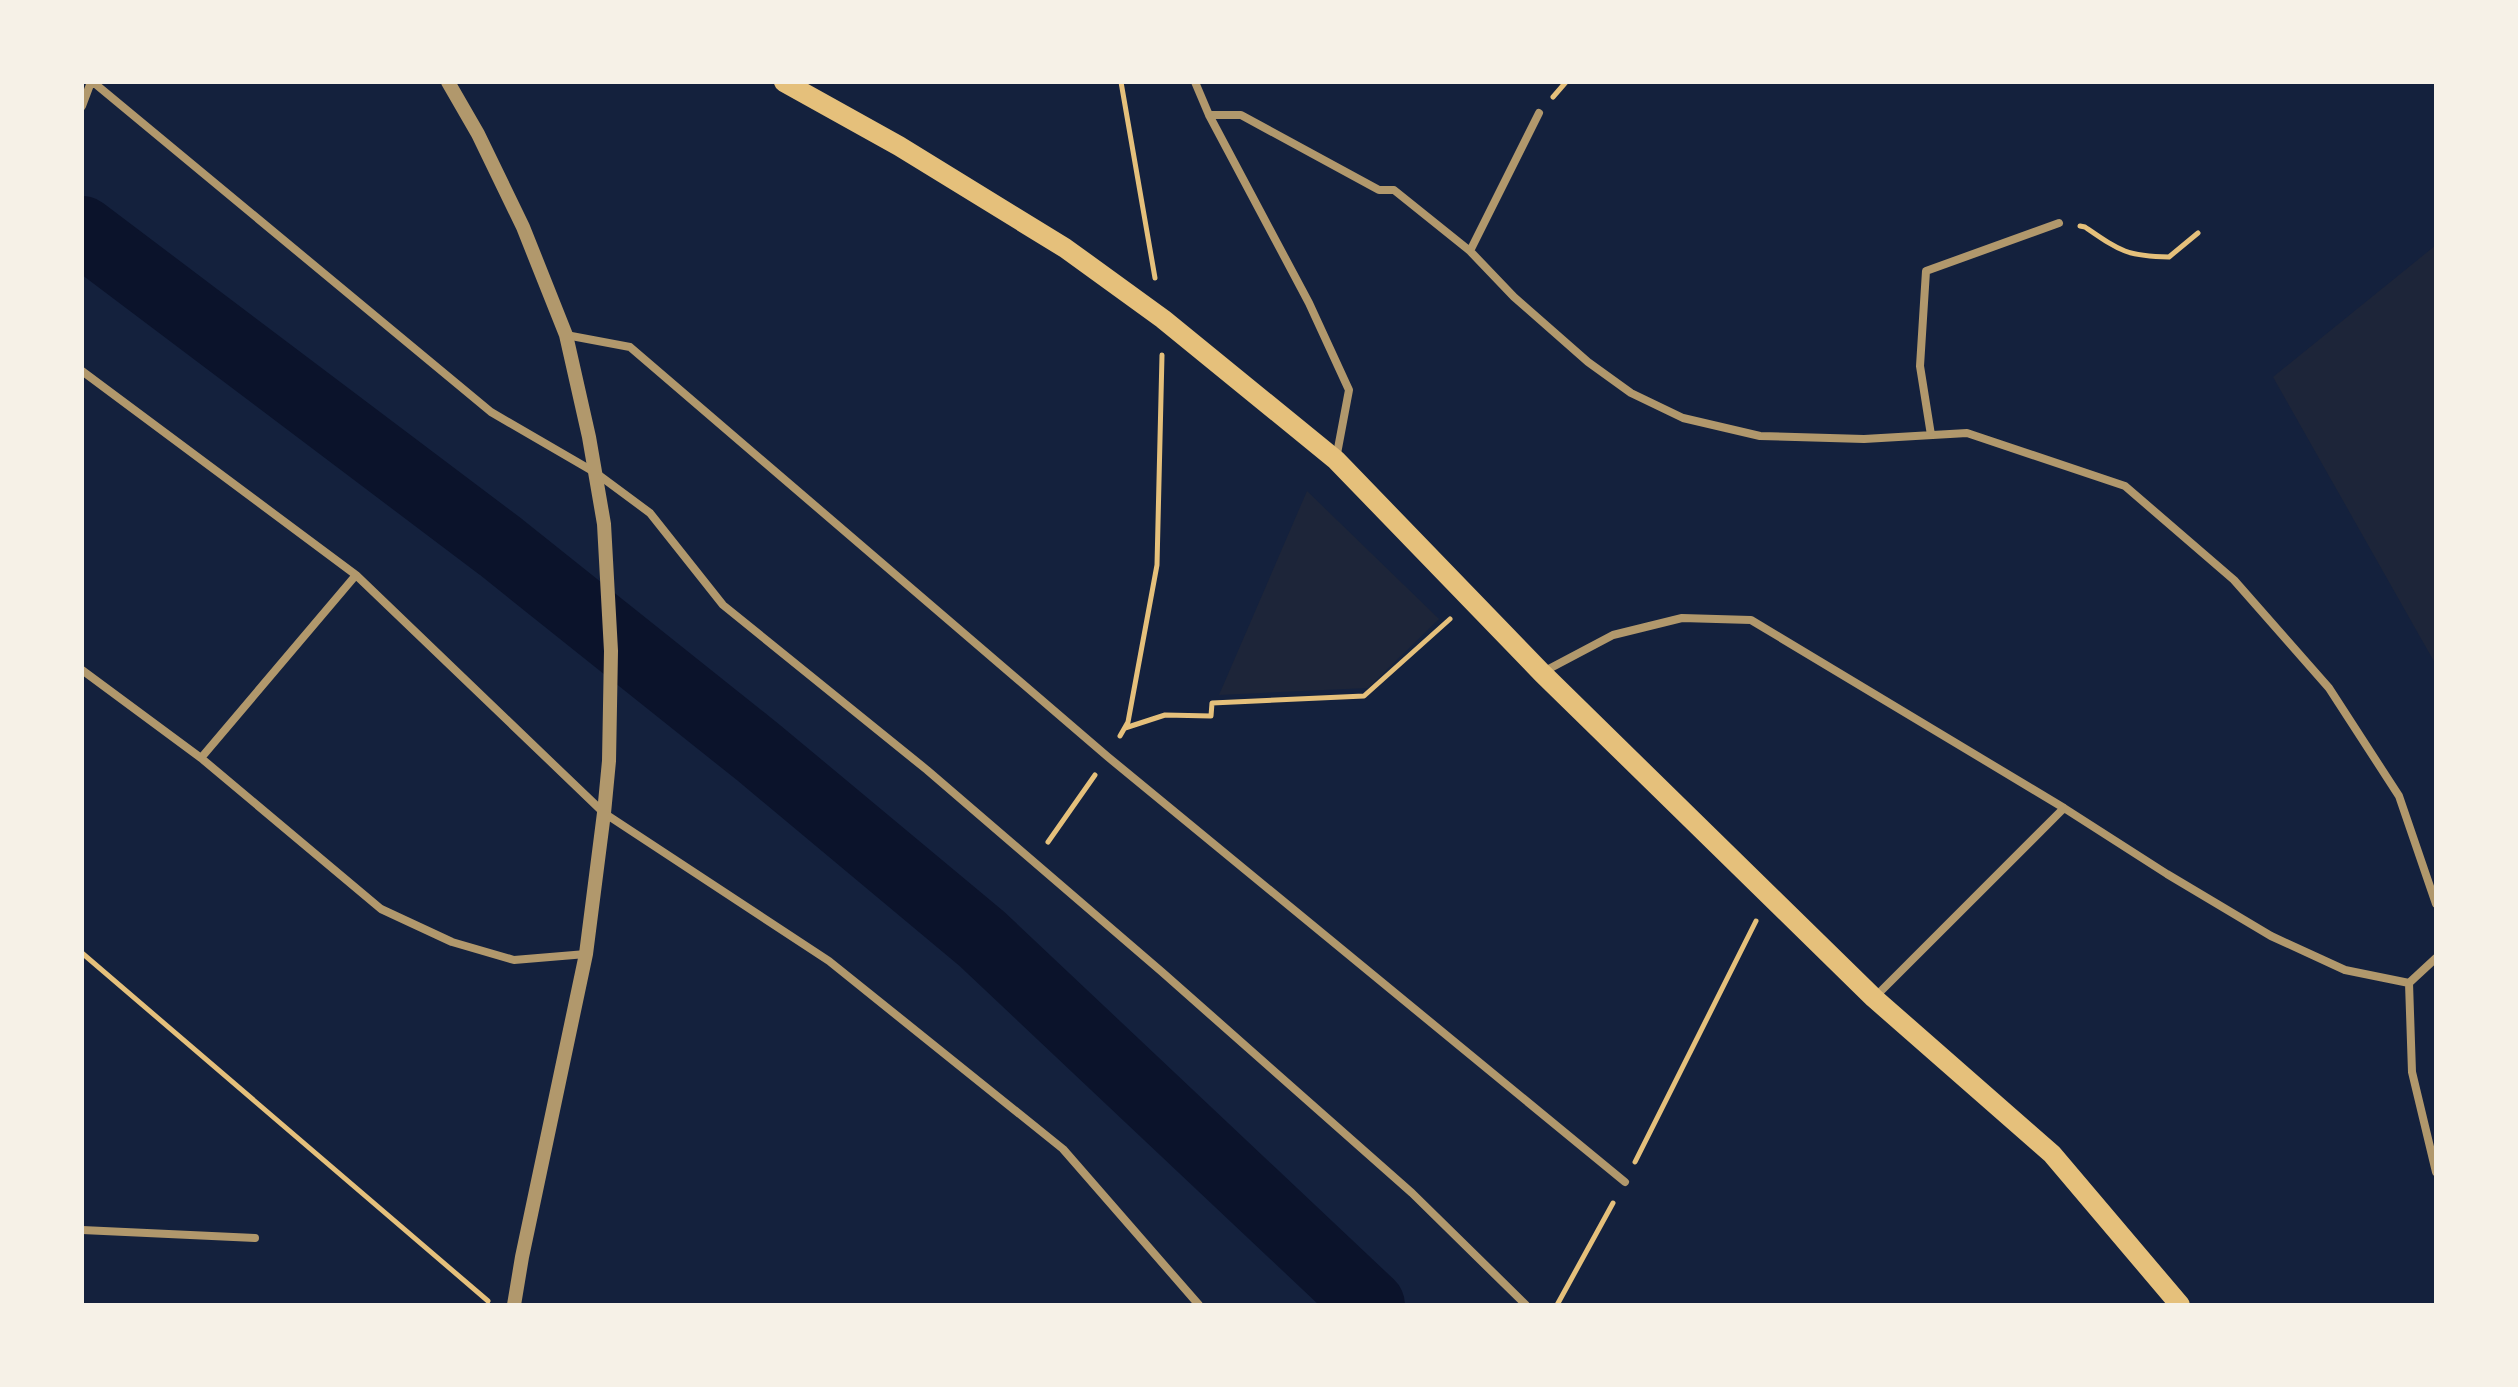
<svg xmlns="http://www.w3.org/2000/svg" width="2518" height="1387" font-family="'Roboto Serif',serif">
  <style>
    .green { fill: #1d2539 }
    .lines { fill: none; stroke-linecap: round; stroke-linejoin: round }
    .river { stroke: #0b132b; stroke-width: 70 }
    .path { stroke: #e5c07b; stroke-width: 5 }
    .minor { stroke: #b1986c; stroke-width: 8 }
    .tertiary { stroke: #b1986c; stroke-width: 14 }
    .primary { stroke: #e5c07b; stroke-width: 20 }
  </style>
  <rect width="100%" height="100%" fill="#14213d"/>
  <path class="green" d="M 2436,245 L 2436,665 L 2273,377 Z
    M 1307,491 L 1439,619 L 1368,688 L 1219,695 Z"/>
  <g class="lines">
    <path class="river" d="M 82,231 L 501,547 L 759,753 L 982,939 L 1370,1305"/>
    <path class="path" d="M 1121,82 L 1155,278
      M 1553,97 L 1566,82
      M 2080,226 L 2085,227 C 2120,251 2126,256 2169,257 L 2198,233
      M 1125,728 L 1165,715 L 1211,716 L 1212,703 L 1364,696 L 1450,619
      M 1120,736 L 1128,722 L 1157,565 L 1162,355
      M 1048,842 L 1095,775
      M 82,953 L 488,1301
      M 1635,1162 L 1756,921
      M 1557,1305 L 1613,1203"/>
    <path class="minor" d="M 93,82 L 491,412 L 596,473 L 650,513 L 723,605 L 927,770 L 1162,972 L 1412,1193 L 1526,1305
      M 1195,82 L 1209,115 L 1309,303 L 1349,390 L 1336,459
      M 82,106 L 91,82
      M 1209,115 L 1241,115 L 1379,190 L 1394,190 L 1470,251 L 1514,297 L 1588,362 L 1631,393 L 1683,418 L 1760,436 L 1864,439 L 1967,433 L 2125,486 L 2234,580 L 2329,688 L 2399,796 L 2436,904
      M 1470,251 L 1539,113
      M 566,335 L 630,347 L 1108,757 L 1625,1182
      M 82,371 L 356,575 L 604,813 L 829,961 L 1063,1149 L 1199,1305
      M 1931,435 L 1920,366 L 1926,271 L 2059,223
      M 82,670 L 201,758 L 381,909 L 452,942 L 514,960 L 586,954
      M 1543,672 L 1613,635 L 1682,618 L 1751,620 L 2064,808 L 2167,874 L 2271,936 L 2345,970 L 2409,983 L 2412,1072 L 2436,1172
      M 201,758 L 356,575
      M 2409,983 L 2436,958
      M 1875,997 L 2064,808
      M 82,1230 L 255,1238"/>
    <path class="tertiary" d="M 448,82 L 478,134 L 523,227 L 566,335 L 589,437 L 604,524 L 611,651 L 609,761 L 604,813 L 586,954 L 522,1257 L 514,1305"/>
    <path class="primary" d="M 784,82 L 899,146 L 1065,248 L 1163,319 L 1336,460 L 1542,673 L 1874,998 L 2052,1154 L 2180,1305"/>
  </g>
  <rect width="2518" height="1387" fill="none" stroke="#f6f1e7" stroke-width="168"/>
</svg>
